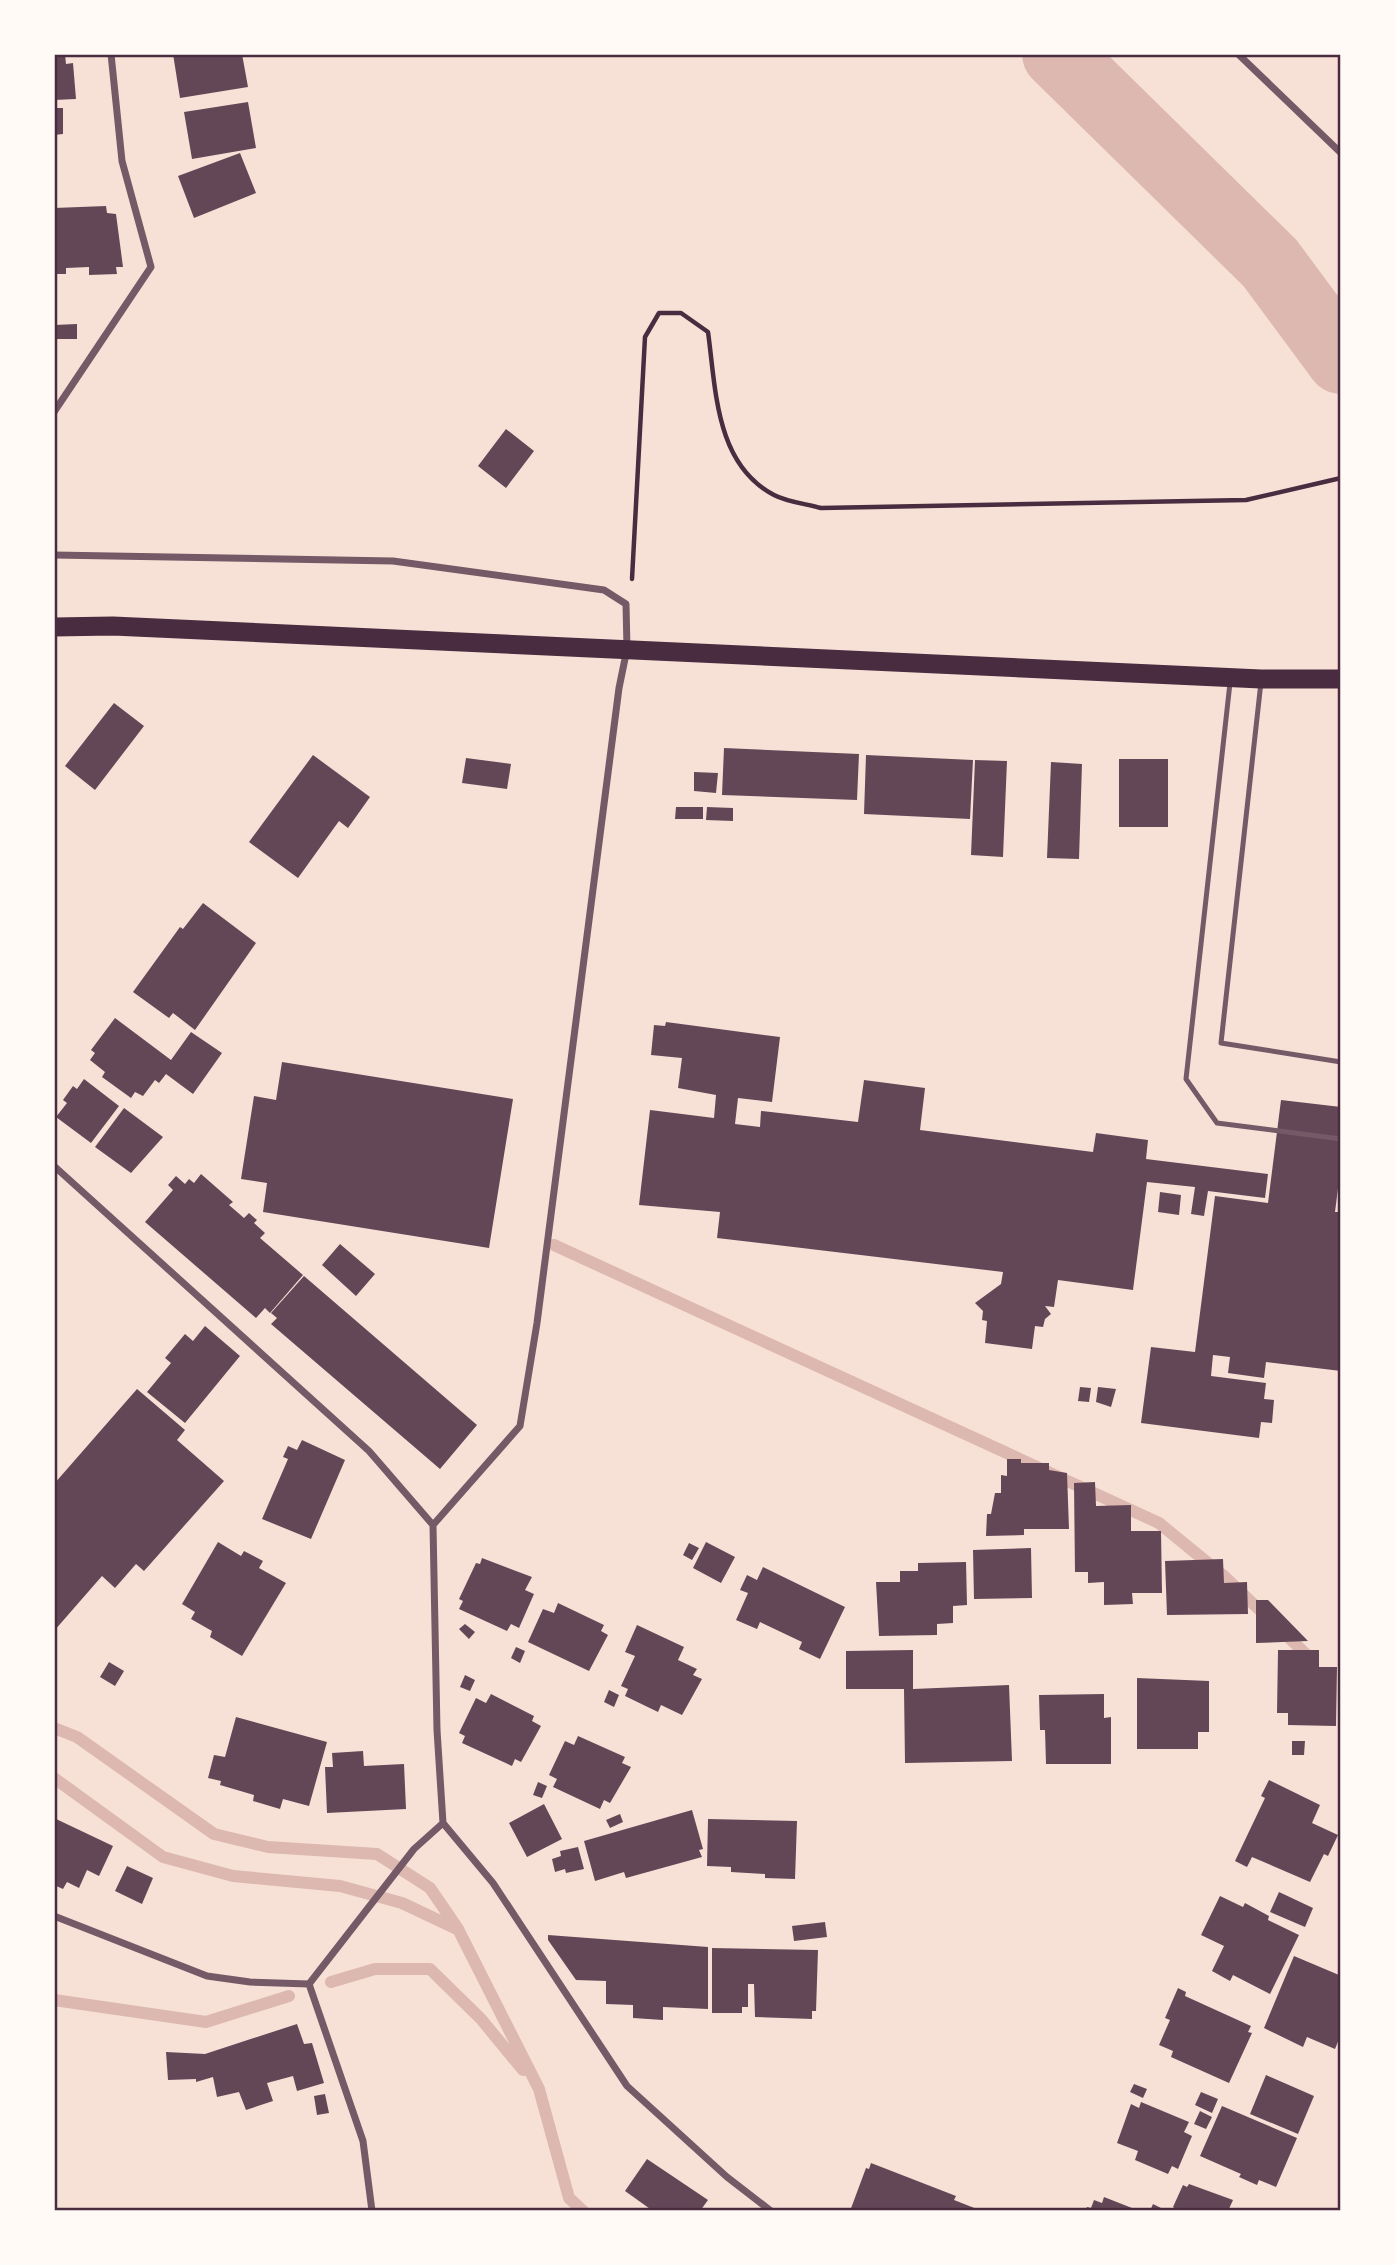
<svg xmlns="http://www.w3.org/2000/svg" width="1395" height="2265" font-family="'Source Sans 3',sans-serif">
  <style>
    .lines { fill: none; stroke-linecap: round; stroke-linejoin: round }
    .stream { stroke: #dcb8b0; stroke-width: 12 }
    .river { stroke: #dcb8b0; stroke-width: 70 }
    .building { fill: #644757 }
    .path { stroke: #4a2c40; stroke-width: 4.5 }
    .service { stroke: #755966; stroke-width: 5 }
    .minor { stroke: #755966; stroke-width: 7 }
    .trunk { stroke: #4a2c40; stroke-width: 19 }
    .neatline { fill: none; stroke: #4a2c40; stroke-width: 2.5 }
  </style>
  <rect width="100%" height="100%" fill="#f7e1d7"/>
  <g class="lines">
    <path class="stream" d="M 554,1245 L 1159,1523 L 1225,1577 L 1267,1617
      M 1282,1631 L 1312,1660
      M 54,1728 L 77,1737 L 214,1834 L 268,1847 L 377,1854 L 430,1888 L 458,1929 L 539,2089 L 569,2198 L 583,2211
      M 54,1778 L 163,1857 L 233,1876 L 340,1886 L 402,1903 L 457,1929
      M 331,1982 L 375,1969 L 430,1969 L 481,2019 L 523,2070
      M 54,2000 L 206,2022 L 289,1996"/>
    <path class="river" d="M 1057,54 L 1270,263 L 1341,359"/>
  </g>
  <path class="building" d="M 54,54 L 65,54 L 66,64 L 73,63 L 76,99 L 54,100 Z
    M 173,54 L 242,54 L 248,87 L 180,98 Z
    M 248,102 L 256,148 L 192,159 L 184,112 Z
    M 54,108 L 63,108 L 63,134 L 54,135 Z
    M 240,153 L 256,193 L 194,218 L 178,176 Z
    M 106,206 L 107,213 L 116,214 L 123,267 L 116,267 L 117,274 L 89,275 L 89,267 L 66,268 L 66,274 L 54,274 L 54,208 Z
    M 77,324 L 77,339 L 54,339 L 54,325 Z
    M 506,429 L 534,451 L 506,488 L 478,466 Z
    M 114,703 L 144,726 L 95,790 L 65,766 Z
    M 724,748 L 859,754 L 857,800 L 722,795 Z
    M 313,755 L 370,797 L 348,828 L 339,821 L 298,878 L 249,842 Z
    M 866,755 L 973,760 L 970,819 L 864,814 Z
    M 466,758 L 511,764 L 507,789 L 462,783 Z
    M 1119,759 L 1168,759 L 1168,827 L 1119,827 Z
    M 975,760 L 1007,761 L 1003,857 L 971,855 Z
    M 1051,762 L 1082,764 L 1079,859 L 1047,858 Z
    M 694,772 L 718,773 L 716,793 L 694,791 Z
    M 676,807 L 703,807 L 703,819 L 675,819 Z
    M 707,807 L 733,808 L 733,821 L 706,820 Z
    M 203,903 L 256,943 L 195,1030 L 173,1013 L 169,1018 L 133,992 L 180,927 L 183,929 Z
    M 115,1018 L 171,1060 L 191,1032 L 222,1053 L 193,1094 L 166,1074 L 159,1083 L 155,1080 L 143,1096 L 135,1092 L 131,1098 L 102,1077 L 105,1072 L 90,1060 L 95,1053 L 91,1050 Z
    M 666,1022 L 780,1037 L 772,1102 L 738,1098 L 735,1124 L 760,1127 L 761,1111 L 858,1122 L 864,1080 L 925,1088 L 920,1130 L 1093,1152 L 1096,1133 L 1148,1140 L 1146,1159 L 1268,1174 L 1265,1198 L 1208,1191 L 1204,1216 L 1191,1214 L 1195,1187 L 1147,1182 L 1133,1290 L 1058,1280 L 1054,1307 L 1045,1306 L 1051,1314 L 1045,1319 L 1043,1327 L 1035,1326 L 1032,1349 L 985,1343 L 987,1321 L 982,1320 L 983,1311 L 975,1303 L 1001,1284 L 1003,1272 L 717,1238 L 720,1212 L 639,1205 L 650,1110 L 714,1118 L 716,1095 L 678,1088 L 682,1058 L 651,1055 L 654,1025 L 665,1026 Z
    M 282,1062 L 513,1099 L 489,1248 L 263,1212 L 267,1183 L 241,1179 L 254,1096 L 276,1100 Z
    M 84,1079 L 119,1106 L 91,1143 L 56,1117 L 67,1103 L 63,1100 L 73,1086 L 77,1089 Z
    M 1281,1100 L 1341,1107 L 1341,1165 L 1335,1212 L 1341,1212 L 1341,1371 L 1266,1362 L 1264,1378 L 1228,1373 L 1230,1357 L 1213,1355 L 1211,1376 L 1266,1383 L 1264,1399 L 1274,1400 L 1272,1423 L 1261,1422 L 1259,1438 L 1141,1423 L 1151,1347 L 1195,1352 L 1215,1196 L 1268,1203 Z
    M 124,1108 L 163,1137 L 131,1173 L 95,1147 Z
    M 201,1174 L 233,1202 L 229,1205 L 244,1218 L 249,1213 L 257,1220 L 254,1223 L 265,1233 L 260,1238 L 303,1275 L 270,1313 L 265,1308 L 256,1318 L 145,1222 L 173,1190 L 168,1185 L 176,1176 L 185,1184 L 189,1179 L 194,1183 Z
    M 1160,1192 L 1181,1195 L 1179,1215 L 1158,1212 Z
    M 340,1244 L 375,1274 L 356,1296 L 322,1265 Z
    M 304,1276 L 477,1425 L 440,1469 L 271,1324 L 277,1318 L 271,1313 Z
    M 205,1326 L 240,1356 L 185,1423 L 147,1392 L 171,1363 L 165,1358 L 185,1334 L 193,1341 Z
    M 1080,1387 L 1091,1388 L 1089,1402 L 1078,1401 Z
    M 1098,1387 L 1116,1389 L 1111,1407 L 1096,1402 Z
    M 137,1389 L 185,1430 L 177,1440 L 224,1481 L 144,1571 L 136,1564 L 115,1588 L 102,1576 L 54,1631 L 54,1484 Z
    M 302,1440 L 345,1460 L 311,1539 L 262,1519 L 288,1459 L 283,1457 L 288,1446 L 297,1450 Z
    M 1007,1459 L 1021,1459 L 1021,1463 L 1049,1463 L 1049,1470 L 1067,1473 L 1069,1529 L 1024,1529 L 1024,1535 L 986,1536 L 987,1514 L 991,1514 L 995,1493 L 1001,1493 L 1001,1475 L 1007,1476 Z
    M 1095,1482 L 1096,1506 L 1131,1505 L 1131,1531 L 1161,1531 L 1162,1593 L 1132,1593 L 1133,1604 L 1104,1605 L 1104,1582 L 1088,1583 L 1088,1572 L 1075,1572 L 1074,1483 Z
    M 218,1542 L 241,1556 L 244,1551 L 263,1561 L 259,1568 L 286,1583 L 242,1656 L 210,1637 L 212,1631 L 191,1619 L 195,1612 L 182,1604 Z
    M 706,1542 L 735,1557 L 721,1583 L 693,1568 Z
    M 689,1543 L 699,1548 L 692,1560 L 683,1555 Z
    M 1031,1548 L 1032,1598 L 974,1599 L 973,1550 Z
    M 482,1558 L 532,1577 L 525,1590 L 534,1594 L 519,1628 L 511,1624 L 507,1631 L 459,1609 L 463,1601 L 459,1599 L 476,1563 L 480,1564 Z
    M 1223,1559 L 1224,1583 L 1247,1582 L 1248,1614 L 1167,1615 L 1165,1561 Z
    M 966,1562 L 967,1605 L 953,1606 L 953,1623 L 937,1624 L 937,1635 L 879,1636 L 876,1582 L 900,1582 L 900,1571 L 918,1571 L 918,1563 Z
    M 763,1567 L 845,1607 L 820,1659 L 799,1649 L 802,1642 L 760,1622 L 757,1629 L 736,1620 L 748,1593 L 740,1590 L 747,1575 L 757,1580 Z
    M 1256,1600 L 1268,1600 L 1308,1641 L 1256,1643 Z
    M 558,1603 L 604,1625 L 601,1631 L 608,1635 L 589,1671 L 528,1642 L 543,1609 L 554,1613 Z
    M 465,1624 L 475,1632 L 469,1639 L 459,1629 Z
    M 637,1625 L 684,1647 L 678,1660 L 697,1669 L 693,1675 L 702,1679 L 682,1715 L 661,1705 L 658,1712 L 625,1696 L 628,1689 L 621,1686 L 635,1656 L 625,1652 Z
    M 516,1647 L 525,1651 L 520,1663 L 511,1658 Z
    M 913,1650 L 913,1689 L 1009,1685 L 1012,1761 L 905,1763 L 904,1689 L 846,1689 L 846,1651 Z
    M 1278,1650 L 1319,1650 L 1319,1667 L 1337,1667 L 1336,1726 L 1288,1725 L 1288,1713 L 1277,1713 Z
    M 109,1662 L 124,1671 L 115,1686 L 100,1677 Z
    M 465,1675 L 475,1680 L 470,1691 L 460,1687 Z
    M 1137,1678 L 1209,1681 L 1209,1732 L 1198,1732 L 1198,1749 L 1137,1749 Z
    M 609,1690 L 619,1695 L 614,1707 L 604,1702 Z
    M 491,1694 L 534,1716 L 532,1721 L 541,1726 L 521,1762 L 515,1759 L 512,1766 L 462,1743 L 465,1736 L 459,1733 L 476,1698 L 486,1703 Z
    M 1104,1694 L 1104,1718 L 1111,1717 L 1111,1764 L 1046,1764 L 1045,1730 L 1040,1730 L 1039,1695 Z
    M 236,1717 L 327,1742 L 309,1806 L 283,1799 L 280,1809 L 253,1801 L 254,1795 L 220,1785 L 221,1781 L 208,1778 L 214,1755 L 225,1757 Z
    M 578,1736 L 625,1757 L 622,1763 L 631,1767 L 610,1803 L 604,1800 L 600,1809 L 553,1787 L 557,1779 L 549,1775 L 565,1741 L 574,1745 Z
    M 1292,1741 L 1305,1741 L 1304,1755 L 1292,1755 Z
    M 363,1751 L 364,1766 L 404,1764 L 406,1809 L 327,1813 L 325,1767 L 333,1767 L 332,1753 Z
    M 1269,1780 L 1320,1805 L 1312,1823 L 1338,1835 L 1328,1856 L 1324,1854 L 1310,1882 L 1252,1857 L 1247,1867 L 1235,1861 L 1265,1798 L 1261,1796 Z
    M 538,1782 L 547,1786 L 542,1798 L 533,1795 Z
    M 544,1804 L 562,1839 L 527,1857 L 509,1823 Z
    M 692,1810 L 703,1849 L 699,1850 L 702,1857 L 626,1878 L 624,1872 L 595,1881 L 584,1841 Z
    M 620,1814 L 623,1822 L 610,1828 L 606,1820 Z
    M 54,1818 L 113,1846 L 99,1876 L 87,1870 L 79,1888 L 67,1882 L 63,1889 L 54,1885 Z
    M 708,1819 L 797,1821 L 795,1879 L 765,1878 L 765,1874 L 731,1872 L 731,1867 L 707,1866 Z
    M 578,1847 L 584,1869 L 566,1873 L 565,1869 L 555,1872 L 552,1859 L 561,1856 L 560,1851 Z
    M 127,1866 L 153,1878 L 142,1904 L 115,1891 Z
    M 1279,1892 L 1313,1908 L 1305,1927 L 1270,1912 Z
    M 1220,1896 L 1243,1907 L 1245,1903 L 1269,1916 L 1268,1920 L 1299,1935 L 1270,1994 L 1233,1975 L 1230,1981 L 1212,1971 L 1224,1946 L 1201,1935 Z
    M 825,1922 L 827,1937 L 794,1941 L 792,1926 Z
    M 548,1935 L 708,1947 L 708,2009 L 663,2007 L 663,2020 L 633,2018 L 633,2005 L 606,2004 L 606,1981 L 576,1980 L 548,1940 Z
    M 712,1948 L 818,1950 L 816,2011 L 812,2011 L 812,2019 L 755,2017 L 754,1984 L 748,1984 L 748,2007 L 742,2007 L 742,2013 L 712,2013 Z
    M 1294,1956 L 1339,1975 L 1341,2034 L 1335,2049 L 1307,2037 L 1303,2047 L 1264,2028 Z
    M 1178,1988 L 1186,1992 L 1185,1996 L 1251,2026 L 1248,2032 L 1252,2033 L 1229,2083 L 1171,2057 L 1173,2051 L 1159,2045 L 1170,2020 L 1165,2018 Z
    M 297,2024 L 304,2044 L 312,2043 L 324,2083 L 297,2091 L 293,2076 L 267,2083 L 273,2101 L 246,2110 L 239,2092 L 217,2097 L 213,2077 L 196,2082 L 196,2079 L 168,2080 L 166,2052 L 205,2054 Z
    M 1266,2075 L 1314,2096 L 1298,2134 L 1250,2114 Z
    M 1134,2084 L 1147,2089 L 1143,2098 L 1130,2092 Z
    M 1201,2092 L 1218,2099 L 1212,2113 L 1195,2105 Z
    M 325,2094 L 329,2113 L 317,2115 L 314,2096 Z
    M 1141,2102 L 1189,2122 L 1184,2132 L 1192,2136 L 1178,2169 L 1172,2166 L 1168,2174 L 1135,2160 L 1138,2151 L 1117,2143 L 1131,2104 L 1139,2108 Z
    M 1222,2106 L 1297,2138 L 1276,2187 L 1259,2180 L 1257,2185 L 1239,2177 L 1241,2174 L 1200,2156 Z
    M 1200,2111 L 1212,2117 L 1206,2129 L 1194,2124 Z
    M 647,2159 L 708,2200 L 700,2211 L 653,2211 L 625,2191 Z
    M 871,2163 L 956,2196 L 954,2200 L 982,2211 L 850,2211 L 866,2168 L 869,2169 Z
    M 1189,2184 L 1233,2200 L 1228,2211 L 1178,2211 L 1173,2207 L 1183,2185 L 1187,2187 Z
    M 1104,2197 L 1132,2208 L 1131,2211 L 1085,2211 L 1087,2207 L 1091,2208 L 1094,2200 L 1102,2203 Z
    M 1153,2204 L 1167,2211 L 1150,2211 Z"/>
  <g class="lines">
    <path class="path" d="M 632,579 L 645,337 L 659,313 L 681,313 L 708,332 C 716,389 715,464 774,495 C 787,502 807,504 821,508 L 1246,500 L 1341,478"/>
    <path class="service" d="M 1261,682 L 1221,1043 L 1341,1062
      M 1230,683 L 1186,1079 L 1217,1123 L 1341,1139"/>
    <path class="minor" d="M 1238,54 L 1341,153
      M 54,412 L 151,267 L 122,161 L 111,54
      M 54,555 L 393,561 L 604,590 L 626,604 L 627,649 L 619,688 L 537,1323 L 520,1426 L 433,1525
      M 54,1166 L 369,1451 L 433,1525 L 437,1730 L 443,1823 L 493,1883 L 627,2086 L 727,2177 L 771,2211
      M 54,1916 L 207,1976 L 250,1982 L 309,1984
      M 309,1984 L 363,2141 L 372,2211
      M 309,1984 L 414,1849 L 443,1823"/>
    <path class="trunk" d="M 54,627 L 113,626 L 1261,679 L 1341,679"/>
  </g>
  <rect width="1395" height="2265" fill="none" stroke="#fffaf5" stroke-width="112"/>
  <rect x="56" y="56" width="1283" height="2153" class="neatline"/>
</svg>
